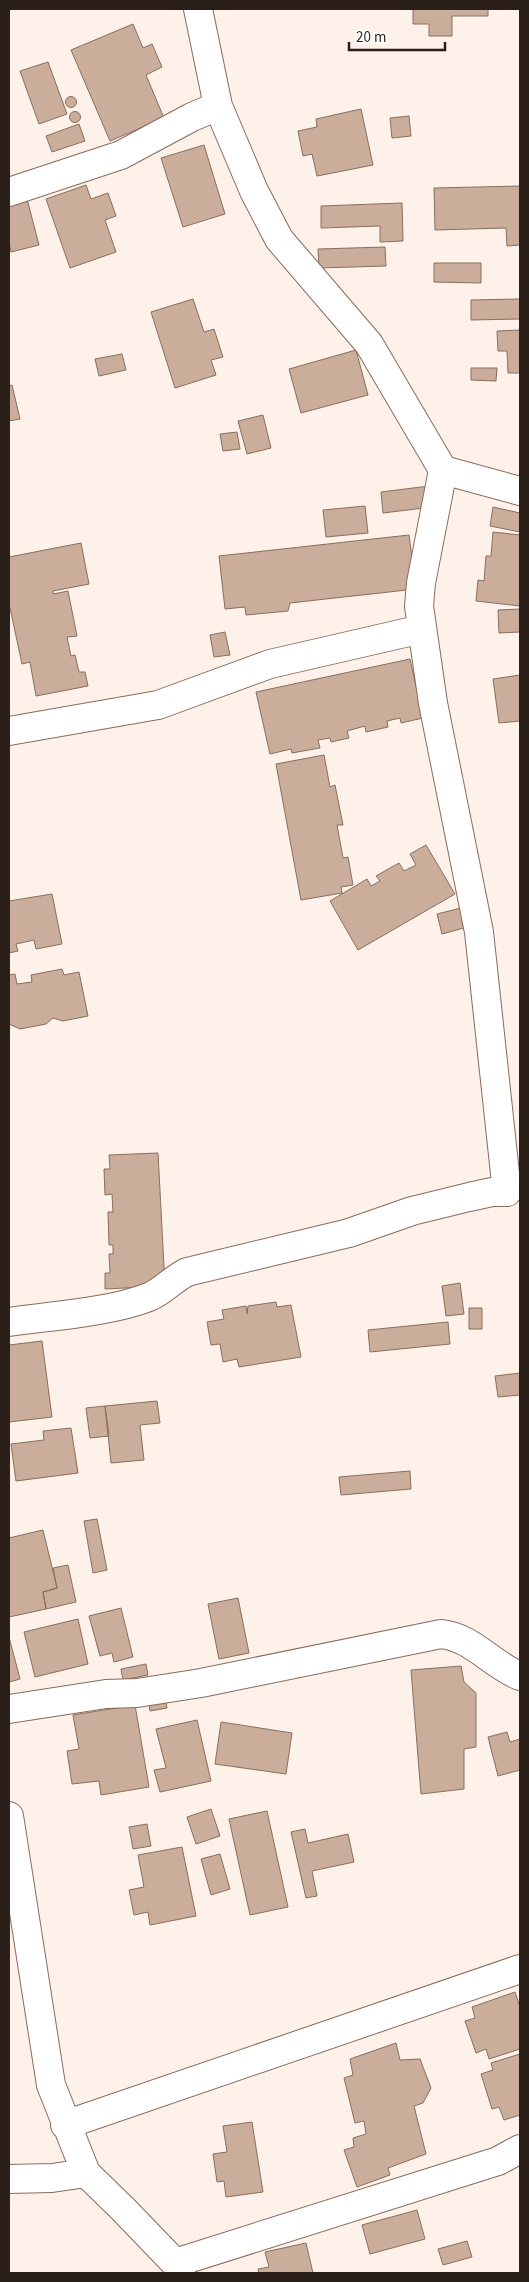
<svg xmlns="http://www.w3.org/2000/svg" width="529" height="2282" font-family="'Source Sans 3',sans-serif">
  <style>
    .building { fill: #caad9a; stroke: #896e5c }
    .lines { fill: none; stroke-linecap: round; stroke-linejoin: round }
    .street-casing { stroke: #886b5c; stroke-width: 30 }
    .street { stroke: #fff; stroke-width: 28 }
  </style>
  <rect width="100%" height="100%" fill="#fef1ea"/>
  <path class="building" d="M 413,9 L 488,9 L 488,16 L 452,16 L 452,36 L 429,36 L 429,24 L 413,24 Z
    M 133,24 L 143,48 L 152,44 L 162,67 L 146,75 L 164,118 L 110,141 L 71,50 Z
    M 48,62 L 67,114 L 39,124 L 20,71 Z
    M65.5 102a5.5 5.5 0 1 1 11 0a5.5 5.5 0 1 1-11 0Z
    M 361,109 L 373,165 L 317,176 L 312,154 L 303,156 L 298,131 L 317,127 L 316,119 Z
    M69.5 117a5.5 5.5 0 1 1 11 0a5.5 5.5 0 1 1-11 0Z
    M 409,116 L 411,136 L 392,138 L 390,118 Z
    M 79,124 L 85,141 L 52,152 L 46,136 Z
    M 204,145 L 225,214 L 183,227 L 161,158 Z
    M 86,185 L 91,199 L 108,193 L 116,216 L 105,220 L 116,252 L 70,268 L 46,199 Z
    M 520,186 L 520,245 L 507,246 L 506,228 L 435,230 L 434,188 Z
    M 26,195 L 39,245 L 11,252 L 9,242 L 9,199 Z
    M 402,203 L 403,241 L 380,242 L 380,226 L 321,228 L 321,206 Z
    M 385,247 L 386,266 L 319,268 L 318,249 Z
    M 434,263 L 481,263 L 481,283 L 434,282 Z
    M 193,299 L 204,332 L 214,329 L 223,357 L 211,360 L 216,375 L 175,388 L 151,312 Z
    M 520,299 L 520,319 L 471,320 L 471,300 Z
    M 520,330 L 520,373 L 508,373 L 507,351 L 498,351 L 497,331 Z
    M 356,350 L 368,395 L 301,413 L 289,369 Z
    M 122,354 L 126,370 L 99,376 L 95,359 Z
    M 471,368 L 497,368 L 496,381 L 471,380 Z
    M 12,385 L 20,419 L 9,421 L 9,386 Z
    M 263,415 L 271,448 L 247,454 L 238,421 Z
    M 237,432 L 240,449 L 223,451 L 220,434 Z
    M 429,486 L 432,507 L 383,513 L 381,492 Z
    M 365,506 L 368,533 L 326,537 L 323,510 Z
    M 493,507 L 520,513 L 520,532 L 490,526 Z
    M 493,532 L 520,535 L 520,606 L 476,601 L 478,580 L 484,581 L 486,556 L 491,556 Z
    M 409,535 L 416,589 L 290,603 L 288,611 L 246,615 L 245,607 L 225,609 L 219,556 Z
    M 81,543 L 89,584 L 53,591 L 53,594 L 68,591 L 77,636 L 67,637 L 71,656 L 75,655 L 79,672 L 85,672 L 88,686 L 36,696 L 30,662 L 22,664 L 10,608 L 9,609 L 9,557 Z
    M 520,609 L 520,632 L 499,633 L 498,610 Z
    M 225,632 L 230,655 L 214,657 L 210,635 Z
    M 410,659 L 423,718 L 401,723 L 400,718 L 387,721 L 388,727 L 366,732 L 365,726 L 347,731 L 349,738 L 331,742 L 330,738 L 318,740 L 320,748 L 292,753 L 291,749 L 270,754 L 256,692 Z
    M 520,675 L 520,721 L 499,723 L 493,679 Z
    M 324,755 L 330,787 L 335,785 L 343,825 L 337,825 L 343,858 L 348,857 L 353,885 L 341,887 L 342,893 L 301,900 L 276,764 Z
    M 426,845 L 455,894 L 358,950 L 330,901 L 367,879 L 371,886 L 380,881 L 376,876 L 399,863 L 404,871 L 416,865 L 410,854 Z
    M 52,894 L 62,944 L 36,949 L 34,940 L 16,944 L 18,951 L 9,953 L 9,901 Z
    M 465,907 L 471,926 L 442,934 L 437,914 Z
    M 62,969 L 64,975 L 79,972 L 88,1016 L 63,1021 L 53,1018 L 46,1024 L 20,1029 L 9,1024 L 9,975 L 15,974 L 17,984 L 32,982 L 31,975 Z
    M 158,1153 L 165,1286 L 105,1289 L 105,1273 L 110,1273 L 109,1254 L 113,1254 L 113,1245 L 109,1245 L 108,1212 L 113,1212 L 112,1194 L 105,1195 L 104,1169 L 110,1169 L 109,1155 Z
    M 460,1283 L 464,1314 L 446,1316 L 442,1286 Z
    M 276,1302 L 277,1307 L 291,1305 L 301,1357 L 239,1367 L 237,1359 L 223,1362 L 220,1344 L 211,1345 L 207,1322 L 224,1319 L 222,1310 L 246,1306 L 247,1314 L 248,1306 Z
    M 469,1308 L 482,1308 L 482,1329 L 469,1329 Z
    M 448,1322 L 450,1344 L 370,1352 L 368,1330 Z
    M 42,1341 L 52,1417 L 9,1422 L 9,1345 Z
    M 520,1373 L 520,1395 L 498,1397 L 495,1376 Z
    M 157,1401 L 160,1423 L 140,1425 L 144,1460 L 111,1463 L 105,1406 Z
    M 105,1406 L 109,1436 L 90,1438 L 86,1408 Z
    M 71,1428 L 78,1473 L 16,1481 L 11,1444 L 44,1440 L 43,1431 Z
    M 410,1471 L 411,1489 L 341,1495 L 339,1477 Z
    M 97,1519 L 107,1570 L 93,1573 L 84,1521 Z
    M 43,1530 L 57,1588 L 43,1592 L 46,1609 L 9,1617 L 9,1538 Z
    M 68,1565 L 76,1602 L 46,1609 L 43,1592 L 57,1588 L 53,1568 Z
    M 238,1598 L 249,1653 L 219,1659 L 208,1604 Z
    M 121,1608 L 133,1657 L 114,1662 L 112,1653 L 100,1656 L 89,1616 Z
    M 78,1619 L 88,1664 L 35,1677 L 24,1632 Z
    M 9,1637 L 20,1679 L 9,1682 Z
    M 146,1664 L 148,1675 L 123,1680 L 121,1669 Z
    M 461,1666 L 464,1682 L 476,1693 L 476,1747 L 464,1749 L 464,1789 L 421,1794 L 411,1670 Z
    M 165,1696 L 167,1708 L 150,1711 L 148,1699 Z
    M 135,1705 L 149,1787 L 101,1795 L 99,1781 L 72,1784 L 67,1751 L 79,1749 L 73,1715 Z
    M 197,1720 L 211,1781 L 160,1792 L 154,1770 L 166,1768 L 156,1729 Z
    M 221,1722 L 292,1733 L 286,1774 L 215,1764 Z
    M 507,1732 L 510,1742 L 520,1739 L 520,1770 L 498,1776 L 488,1737 Z
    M 211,1809 L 220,1836 L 196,1844 L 187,1817 Z
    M 267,1811 L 288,1907 L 250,1915 L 229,1819 Z
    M 147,1824 L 151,1846 L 133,1849 L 129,1827 Z
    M 305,1829 L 308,1843 L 348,1834 L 354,1862 L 312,1871 L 317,1896 L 306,1898 L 291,1832 Z
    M 182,1847 L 196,1916 L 150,1925 L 148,1912 L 134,1915 L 129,1890 L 144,1887 L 138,1855 Z
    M 220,1854 L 230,1889 L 211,1895 L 201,1859 Z
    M 515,1992 L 520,2007 L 520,2049 L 489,2059 L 486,2049 L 476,2053 L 465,2021 L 475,2018 L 472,2007 Z
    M 396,2043 L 400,2060 L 420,2059 L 431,2088 L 423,2103 L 414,2106 L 426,2154 L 388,2168 L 390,2175 L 357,2187 L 344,2150 L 354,2147 L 353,2138 L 366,2134 L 364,2121 L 355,2123 L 344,2078 L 353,2075 L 350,2059 Z
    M 520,2054 L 520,2115 L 504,2120 L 499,2107 L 492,2109 L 481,2074 L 493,2070 L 491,2063 Z
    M 252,2122 L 263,2192 L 226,2197 L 224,2181 L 217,2182 L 213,2154 L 227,2152 L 223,2126 Z
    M 417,2210 L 425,2239 L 370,2254 L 362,2225 Z
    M 467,2241 L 472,2257 L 443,2265 L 438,2249 Z
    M 306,2243 L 313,2273 L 259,2273 L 258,2269 L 269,2267 L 265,2252 Z"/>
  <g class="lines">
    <g class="street-casing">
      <path id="street" d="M 9,192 L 121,155 L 192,117 L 218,106
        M 443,470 L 520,491
        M 9,731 L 158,705 L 270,664 L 422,629
        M 9,1322 C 51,1316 111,1312 149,1297 C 163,1291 173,1279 187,1272 L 349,1233 L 412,1211 L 469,1197 L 492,1192 L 507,1192 L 479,932 L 433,703 L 419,606 L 421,583 L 443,470 L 369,344 L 279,239 L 254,191 L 218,106 L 198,9
        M 9,1709 L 106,1694 L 137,1693 L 201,1683 L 441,1634 C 472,1637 492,1665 520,1676
        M 9,1816 L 51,2085 L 86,2173
        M 65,2125 L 520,1969
        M 9,2179 L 52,2178 L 86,2173 L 123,2209 L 175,2263 L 181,2273
        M 175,2263 L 498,2161 L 520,2149"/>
    </g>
    <use href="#street" class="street"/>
  </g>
  <rect width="529" height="2282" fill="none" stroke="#2b1f19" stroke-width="20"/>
  <path d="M349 42v8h96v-8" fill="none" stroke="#2b1f19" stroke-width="2.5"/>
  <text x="356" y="42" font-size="15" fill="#2b1f19" stroke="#ffffff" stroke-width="4" paint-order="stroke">20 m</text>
</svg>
